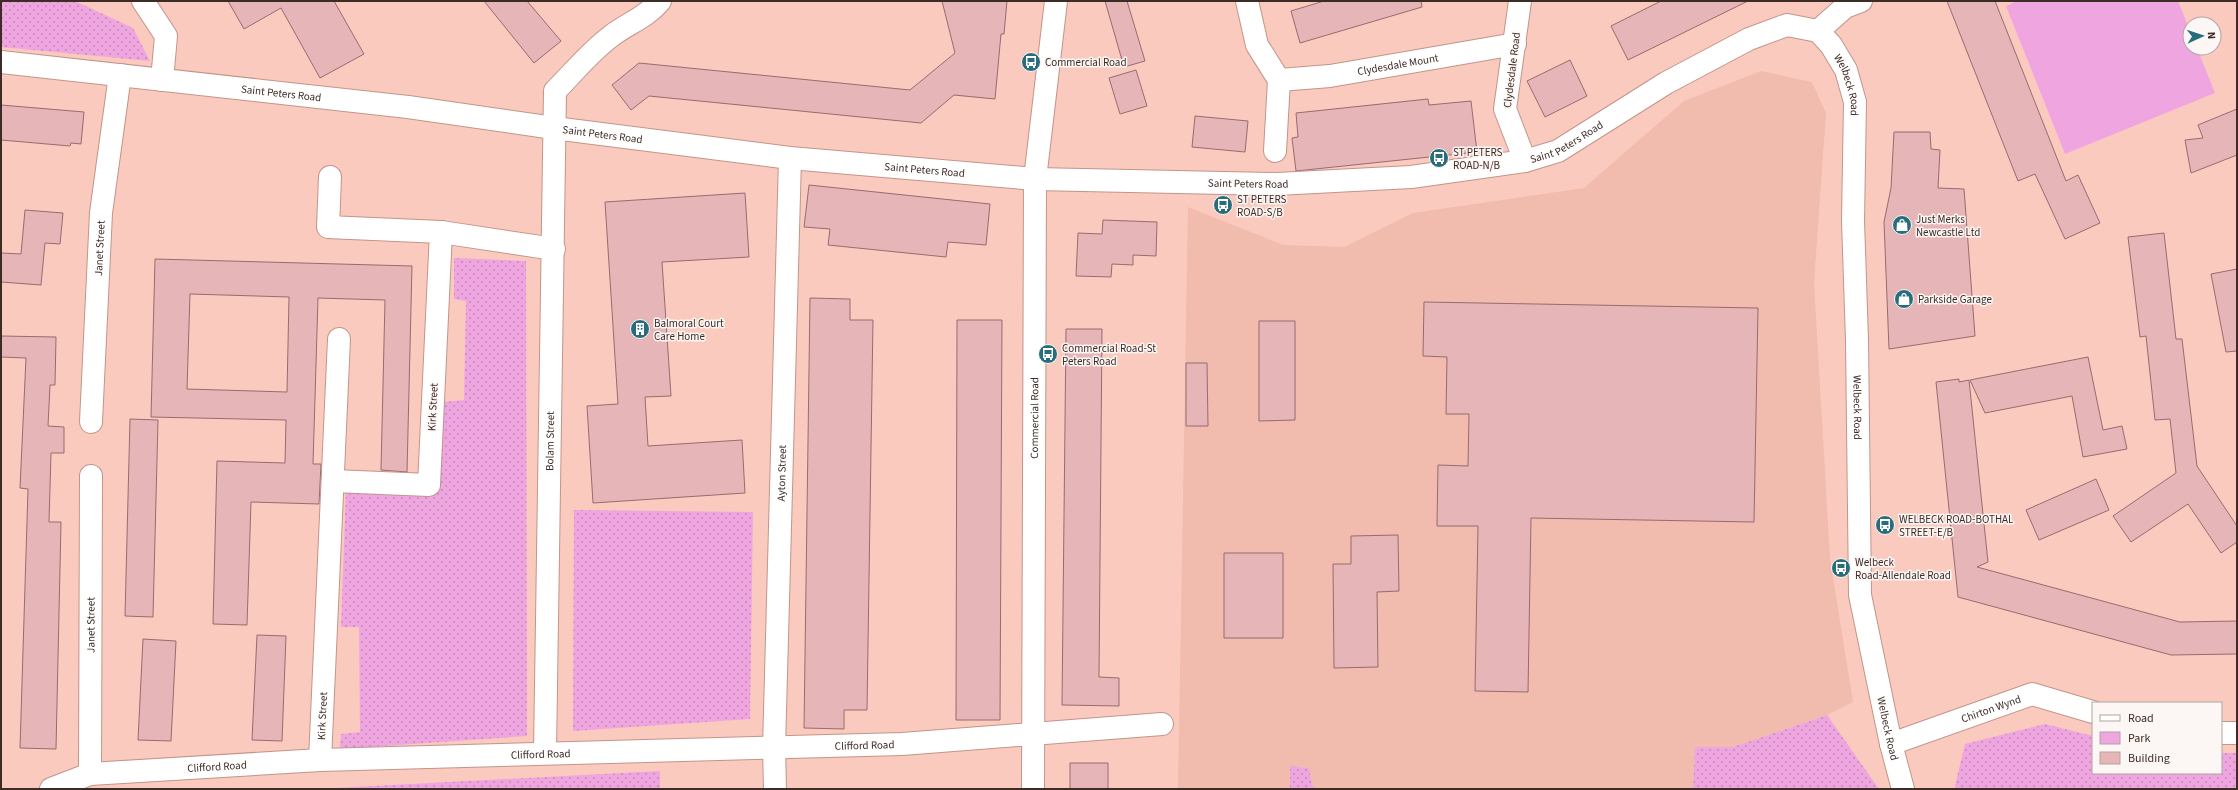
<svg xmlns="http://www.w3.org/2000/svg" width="2238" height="790" font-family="'Source Sans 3',sans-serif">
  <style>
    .built { fill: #f1bbad }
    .green { fill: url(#green-dots) }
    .pitch { fill: #efa5e0 }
    .building { fill: #e6b5b8; stroke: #986b6e; fill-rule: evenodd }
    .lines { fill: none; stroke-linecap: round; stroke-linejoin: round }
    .minor-casing { stroke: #c2958a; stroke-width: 24 }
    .minor { stroke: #fff; stroke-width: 22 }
    .labels { text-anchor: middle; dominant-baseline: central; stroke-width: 3; stroke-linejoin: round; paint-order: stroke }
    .poi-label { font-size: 11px; fill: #3d2b26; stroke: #fcf7f5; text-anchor: start }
    .street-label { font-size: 11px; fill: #3d2b26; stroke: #fcf7f5 }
  </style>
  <defs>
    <pattern id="green-dots" width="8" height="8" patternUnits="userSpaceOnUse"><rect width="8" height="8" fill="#efa5e0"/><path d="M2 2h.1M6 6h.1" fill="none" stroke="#c387b5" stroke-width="1.8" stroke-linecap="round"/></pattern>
  </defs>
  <rect width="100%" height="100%" fill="#fbcabe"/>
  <path class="built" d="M 1761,71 L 1812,82 L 1826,113 L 1814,283 L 1830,559 L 1853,702 L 1827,715 L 1733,747 L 1695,747 L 1693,789 L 1316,789 L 1312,785 L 1308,768 L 1290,766 L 1290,789 L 1178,789 L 1188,207 L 1283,245 L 1344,247 L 1413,213 L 1584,188 L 1684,101 Z"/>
  <path class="green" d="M 1,1 L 75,1 L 133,28 L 150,61 L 1,47 Z
    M 454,258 L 526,261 L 527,736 L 340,749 L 341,734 L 360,732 L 359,627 L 341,627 L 346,488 L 438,489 L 443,402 L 464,400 L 466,301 L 454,299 Z
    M 574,510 L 753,512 L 750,719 L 573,731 Z
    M 1827,715 L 1879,789 L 1693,789 L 1695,747 L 1733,747 Z
    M 2045,724 L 2093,736 L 2093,773 L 2221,773 L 2221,753 L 2237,753 L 2237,789 L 1956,789 L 1955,786 L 1965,744 Z
    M 1290,766 L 1309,768 L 1312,785 L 1316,789 L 1290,789 Z
    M 660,771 L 660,789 L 316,789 Z"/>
  <path class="pitch" d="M 2017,1 L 2178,1 L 2190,31 L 2190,48 L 2197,48 L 2215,93 L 2065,154 L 2006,6 Z"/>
  <path class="building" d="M 228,1 L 334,1 L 364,54 L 320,78 L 281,8 L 244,29 Z
    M 484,1 L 527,1 L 561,41 L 534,63 Z
    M 942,1 L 1007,1 L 1004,34 L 1001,34 L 995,99 L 954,95 L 921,123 L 649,96 L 631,110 L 612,85 L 639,63 L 910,90 L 955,53 Z
    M 1105,1 L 1127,1 L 1145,61 L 1124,67 Z
    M 1324,1 L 1421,1 L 1422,7 L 1300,43 L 1291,11 Z
    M 1661,1 L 1748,1 L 1628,60 L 1611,26 Z
    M 1947,1 L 1995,1 L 2066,181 L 2078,175 L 2100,223 L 2065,239 L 2035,174 L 2018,181 Z
    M 1570,60 L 1587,96 L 1545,117 L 1527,81 Z
    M 1136,70 L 1147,106 L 1120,114 L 1109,78 Z
    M 1428,99 L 1429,105 L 1471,101 L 1477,152 L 1296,171 L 1292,138 L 1298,137 L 1296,113 Z
    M 1,105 L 84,112 L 81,144 L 71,143 L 70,146 L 1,140 Z
    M 2237,109 L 2237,155 L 2191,173 L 2185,140 L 2203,138 L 2198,125 Z
    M 1195,116 L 1248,121 L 1245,152 L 1192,147 Z
    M 1894,132 L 1930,132 L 1931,149 L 1940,150 L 1938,188 L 1964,189 L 1975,336 L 1889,349 L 1884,222 L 1891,188 Z
    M 809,185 L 990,204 L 986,245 L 948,242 L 946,257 L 828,245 L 830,229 L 804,227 Z
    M 745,193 L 749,257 L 662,262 L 671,396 L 645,397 L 648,446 L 742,440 L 745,493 L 593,503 L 587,406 L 618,404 L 605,202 Z
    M 25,210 L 63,213 L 60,244 L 45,243 L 41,285 L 1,282 L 1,253 L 21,254 Z
    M 1103,220 L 1157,222 L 1156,256 L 1133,255 L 1133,265 L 1112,264 L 1111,277 L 1076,276 L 1078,233 L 1102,234 Z
    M 2164,233 L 2176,339 L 2182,339 L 2197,466 L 2237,526 L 2237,542 L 2221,553 L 2188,504 L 2131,542 L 2113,516 L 2176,473 L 2170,419 L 2155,420 L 2146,336 L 2140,337 L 2128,237 Z
    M 155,259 L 412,266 L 407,472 L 381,470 L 385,300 L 318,298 L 313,464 L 321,464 L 319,504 L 251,502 L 247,625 L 213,624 L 217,461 L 285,463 L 286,420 L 151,417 ZM 190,294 L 289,297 L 287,392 L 187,389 Z
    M 2237,269 L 2237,351 L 2226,352 L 2211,274 Z
    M 810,298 L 850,299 L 850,320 L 873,320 L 867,710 L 844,710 L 844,729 L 804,728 Z
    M 1424,302 L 1758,308 L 1754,522 L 1531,518 L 1528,692 L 1475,691 L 1478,526 L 1437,526 L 1438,465 L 1468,466 L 1469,414 L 1446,414 L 1447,357 L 1423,356 Z
    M 957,320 L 1002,320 L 1000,720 L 956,720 Z
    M 1259,321 L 1295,321 L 1295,420 L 1259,421 Z
    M 1066,329 L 1102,329 L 1099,677 L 1119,678 L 1119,706 L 1062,705 Z
    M 1,336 L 56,337 L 55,385 L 50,385 L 48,426 L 64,427 L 64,453 L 51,453 L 49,522 L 61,522 L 56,749 L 20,748 L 28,489 L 20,488 L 26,358 L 1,357 Z
    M 2088,357 L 2103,430 L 2122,426 L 2127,449 L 2083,457 L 2072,396 L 1985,413 L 1970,380 Z
    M 1186,363 L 1207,363 L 1208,426 L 1186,426 Z
    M 1959,379 L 1959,382 L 1969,380 L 1988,562 L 1977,567 L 2180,622 L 2237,621 L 2237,654 L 2171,655 L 1958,597 L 1936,382 Z
    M 130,419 L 158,420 L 153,617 L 125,616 Z
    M 2096,479 L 2109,510 L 2039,540 L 2026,510 Z
    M 1398,535 L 1399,591 L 1377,592 L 1378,667 L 1334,668 L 1333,564 L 1351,564 L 1351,536 Z
    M 1224,553 L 1283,553 L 1283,638 L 1224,638 Z
    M 257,635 L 286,636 L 282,741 L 252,740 Z
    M 143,639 L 176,641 L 171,741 L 138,740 Z
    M 1070,763 L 1108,763 L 1108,789 L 1070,789 Z"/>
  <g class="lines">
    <g class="minor-casing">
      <g id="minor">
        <path d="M 143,1 L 166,36 L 162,80"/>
        <path d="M 1247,1 L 1257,45 L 1279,80 L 1275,151"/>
        <path d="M 1520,1 L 1505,109 L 1525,161"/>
        <path id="s1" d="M 1818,31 L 1831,45 L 1846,70 L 1855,102 L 1853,221 L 1857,340 L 1860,595 L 1891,744 L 1903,789"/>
        <path d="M 1818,31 L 1845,7 L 1861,1"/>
        <path id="s2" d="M 1,62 L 408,107 L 554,128 L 790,158 L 1035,179 L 1277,184 L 1411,177 L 1525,161 L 1558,151 L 1666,83 L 1749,39 L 1787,25 L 1818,31"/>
        <path id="s3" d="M 1279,80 L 1330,76 L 1515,44"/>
        <path d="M 330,177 L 328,227 L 441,232 L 429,485 L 333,481"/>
        <path d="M 441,232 L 554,249"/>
        <path id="s4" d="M 91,422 L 101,213 L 120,75"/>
        <path d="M 2221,733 L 2237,733"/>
        <path id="s5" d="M 1891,744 L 2032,694 L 2093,712"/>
        <path id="s6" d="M 545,753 L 555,91 C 573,73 590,52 610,37 C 626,24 646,18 660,1"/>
        <path id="s7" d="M 320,760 L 339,339"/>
        <path id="s8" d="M 90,774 L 91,476"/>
        <path id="s9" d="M 51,789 L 90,774 L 320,760 L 902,744 L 1162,724"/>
        <path id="s10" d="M 775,789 L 774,748 L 790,158"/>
        <path id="s11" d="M 1033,789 L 1035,179 L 1056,1"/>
      </g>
    </g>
    <use href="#minor" class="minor"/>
  </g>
  <defs>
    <g id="bus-disc" transform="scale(1)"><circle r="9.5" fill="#276d7b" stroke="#fcf7f5"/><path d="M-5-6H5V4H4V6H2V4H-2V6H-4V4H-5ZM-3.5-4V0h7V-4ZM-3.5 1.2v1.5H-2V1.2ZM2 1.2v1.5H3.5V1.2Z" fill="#fff"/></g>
    <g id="shop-disc" transform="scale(1)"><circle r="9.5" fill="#276d7b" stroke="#fcf7f5"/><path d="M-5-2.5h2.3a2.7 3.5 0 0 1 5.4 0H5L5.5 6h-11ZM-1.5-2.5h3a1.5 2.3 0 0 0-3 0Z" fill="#fff"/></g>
    <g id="building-disc" transform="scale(1)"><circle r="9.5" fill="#276d7b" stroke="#fcf7f5"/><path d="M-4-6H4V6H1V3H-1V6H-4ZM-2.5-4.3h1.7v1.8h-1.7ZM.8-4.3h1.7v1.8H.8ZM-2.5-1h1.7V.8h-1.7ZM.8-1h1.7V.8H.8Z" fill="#fff"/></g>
  </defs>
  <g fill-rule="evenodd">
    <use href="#bus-disc" x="1031" y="62"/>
    <use href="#bus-disc" x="1439" y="158"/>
    <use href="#bus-disc" x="1223" y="205"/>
    <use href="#shop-disc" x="1902" y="225"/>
    <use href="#shop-disc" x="1904" y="299"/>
    <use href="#building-disc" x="640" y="329"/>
    <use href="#bus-disc" x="1048" y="354"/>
    <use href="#bus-disc" x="1885" y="525"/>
    <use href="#bus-disc" x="1841" y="568"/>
  </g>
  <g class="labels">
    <g class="poi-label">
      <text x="1045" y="62">Commercial Road</text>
      <text x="1453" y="152">ST PETERS<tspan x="1453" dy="13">ROAD-N/B</tspan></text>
      <text x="1237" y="199">ST PETERS<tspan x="1237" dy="13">ROAD-S/B</tspan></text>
      <text x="1916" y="219">Just Merks<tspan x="1916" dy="13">Newcastle Ltd</tspan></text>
      <text x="1918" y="299">Parkside Garage</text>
      <text x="654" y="323">Balmoral Court<tspan x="654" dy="13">Care Home</tspan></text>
      <text x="1062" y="348">Commercial Road-St<tspan x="1062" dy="13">Peters Road</tspan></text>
      <text x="1899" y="519">WELBECK ROAD-BOTHAL<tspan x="1899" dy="13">STREET-E/B</tspan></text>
      <text x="1855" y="562">Welbeck<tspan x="1855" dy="13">Road-Allendale Road</tspan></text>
    </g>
    <g class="street-label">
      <text stroke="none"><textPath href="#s3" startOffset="120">Clydesdale Mount</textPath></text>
      <text transform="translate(1512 70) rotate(-83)">Clydesdale Road</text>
      <text stroke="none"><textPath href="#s1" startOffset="63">Welbeck Road</textPath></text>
      <text stroke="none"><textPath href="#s2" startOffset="282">Saint Peters Road</textPath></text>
      <text stroke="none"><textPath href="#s2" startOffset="606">Saint Peters Road</textPath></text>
      <text stroke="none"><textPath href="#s2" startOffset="1578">Saint Peters Road</textPath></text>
      <text stroke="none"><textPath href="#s2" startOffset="930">Saint Peters Road</textPath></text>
      <text stroke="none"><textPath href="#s2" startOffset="1254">Saint Peters Road</textPath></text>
      <text stroke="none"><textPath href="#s4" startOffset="174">Janet Street</textPath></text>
      <text transform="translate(433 407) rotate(-87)">Kirk Street</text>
      <text stroke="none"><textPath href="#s1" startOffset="387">Welbeck Road</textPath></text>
      <text stroke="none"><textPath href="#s11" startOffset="371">Commercial Road</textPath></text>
      <text stroke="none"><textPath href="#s6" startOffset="312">Bolam Street</textPath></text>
      <text stroke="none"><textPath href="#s10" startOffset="316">Ayton Street</textPath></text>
      <text stroke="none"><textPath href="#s8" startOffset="149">Janet Street</textPath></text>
      <text stroke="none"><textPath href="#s5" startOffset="106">Chirton Wynd</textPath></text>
      <text stroke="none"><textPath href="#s7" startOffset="44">Kirk Street</textPath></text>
      <text stroke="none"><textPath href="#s1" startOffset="711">Welbeck Road</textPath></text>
      <text stroke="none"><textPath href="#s9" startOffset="817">Clifford Road</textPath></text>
      <text stroke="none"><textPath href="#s9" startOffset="493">Clifford Road</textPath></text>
      <text stroke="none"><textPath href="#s9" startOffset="169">Clifford Road</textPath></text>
    </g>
  </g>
  <rect width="2238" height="790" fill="none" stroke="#3d2b26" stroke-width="4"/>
  <rect x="2092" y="702" width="130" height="72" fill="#fcf7f5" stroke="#b0a5a2"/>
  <rect x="2100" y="715" width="20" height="6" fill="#ffffff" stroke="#b0a5a2"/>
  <text x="2128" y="722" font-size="12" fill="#3d2b26">Road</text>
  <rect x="2100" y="732" width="20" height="12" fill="#efa5e0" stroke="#b0a5a2"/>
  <text x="2128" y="742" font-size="12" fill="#3d2b26">Park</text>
  <rect x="2100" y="752" width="20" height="12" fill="#e6b5b8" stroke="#b0a5a2"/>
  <text x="2128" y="762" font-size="12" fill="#3d2b26">Building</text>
  <g transform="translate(2202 36) rotate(87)"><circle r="19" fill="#fcf7f5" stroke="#b0a5a2"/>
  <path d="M0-3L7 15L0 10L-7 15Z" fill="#276d7b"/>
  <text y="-6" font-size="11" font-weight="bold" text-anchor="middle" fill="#3d2b26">N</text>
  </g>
</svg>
